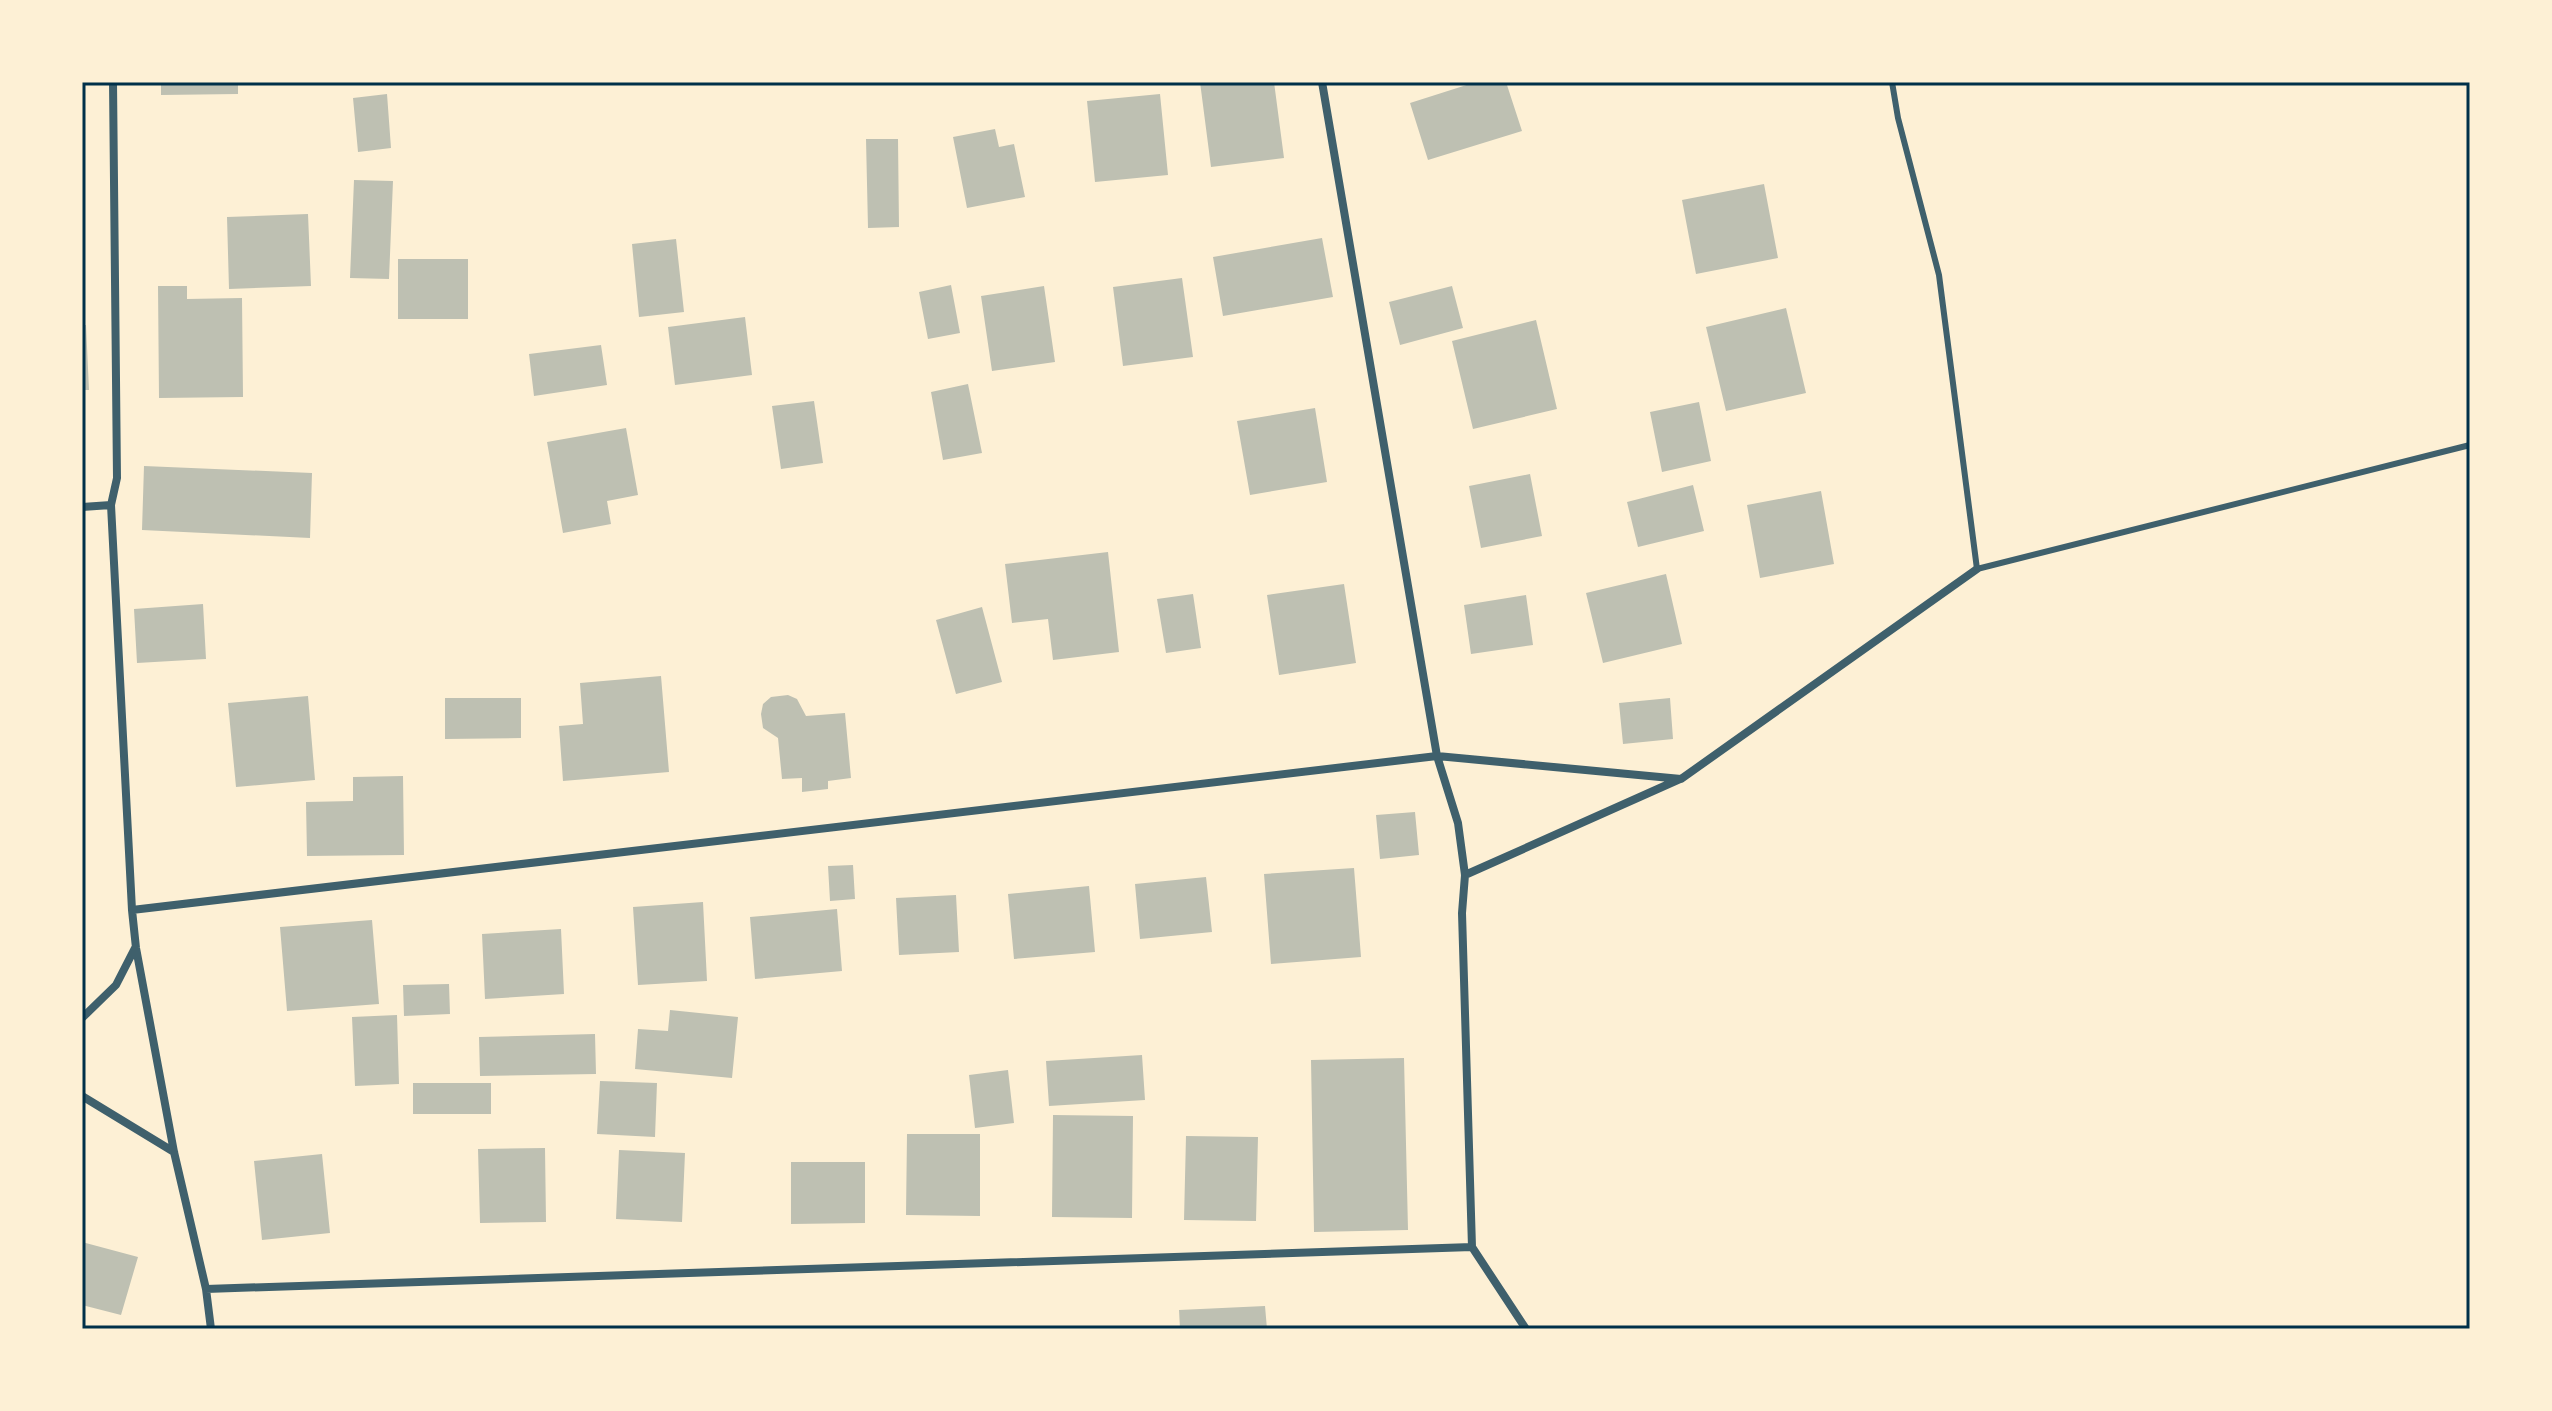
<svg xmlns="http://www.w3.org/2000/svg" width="2552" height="1411" font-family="Bitter,serif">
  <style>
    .building { fill: #bec0b2 }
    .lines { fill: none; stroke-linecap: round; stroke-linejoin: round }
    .service { stroke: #3f606c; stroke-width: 6 }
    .minor { stroke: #3f606c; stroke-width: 8 }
    .neatline { fill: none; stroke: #003049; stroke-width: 3 }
  </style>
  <rect width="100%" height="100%" fill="#fdf0d5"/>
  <path class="building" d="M 161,82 L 238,82 L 238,94 L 161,95 Z
    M 1200,82 L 1274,82 L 1284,158 L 1211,167 Z
    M 1476,82 L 1506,82 L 1522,131 L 1428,160 L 1410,103 Z
    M 387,94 L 391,148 L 358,152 L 353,98 Z
    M 1160,94 L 1168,175 L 1095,182 L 1087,101 Z
    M 995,129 L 999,147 L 1014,144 L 1025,197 L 967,208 L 953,137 Z
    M 866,139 L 898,139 L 899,227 L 868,228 Z
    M 354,180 L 393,181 L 389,279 L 350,278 Z
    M 1764,184 L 1778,258 L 1696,274 L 1682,200 Z
    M 308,214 L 311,286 L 229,289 L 227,217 Z
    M 1322,238 L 1333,297 L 1223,316 L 1213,257 Z
    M 676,239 L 684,312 L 639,317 L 632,244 Z
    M 398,259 L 468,259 L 468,319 L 398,319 Z
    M 1182,278 L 1193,357 L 1123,366 L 1113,287 Z
    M 951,285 L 960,333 L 928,339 L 919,292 Z
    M 158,286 L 187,286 L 187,299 L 242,298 L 243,397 L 159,398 Z
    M 1044,286 L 1055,362 L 992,371 L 981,296 Z
    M 1452,286 L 1463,328 L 1400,345 L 1389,302 Z
    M 1786,308 L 1806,393 L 1726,411 L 1706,327 Z
    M 745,317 L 752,375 L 675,385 L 668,327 Z
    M 1536,320 L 1557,409 L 1473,429 L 1452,341 Z
    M 82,325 L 86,325 L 89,390 L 82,390 Z
    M 601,345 L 607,385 L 534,396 L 529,354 Z
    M 968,384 L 982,453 L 943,460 L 931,392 Z
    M 814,401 L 823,463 L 781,469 L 772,406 Z
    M 1699,402 L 1711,461 L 1662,472 L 1650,412 Z
    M 1315,408 L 1327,482 L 1250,495 L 1237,421 Z
    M 626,428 L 638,495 L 607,501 L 611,524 L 563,533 L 547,442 Z
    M 144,466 L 312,473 L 310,538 L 142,530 Z
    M 1530,474 L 1542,536 L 1481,548 L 1469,486 Z
    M 1693,485 L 1704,531 L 1638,547 L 1627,502 Z
    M 1821,491 L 1834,564 L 1760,578 L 1747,505 Z
    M 1108,552 L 1119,652 L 1053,660 L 1048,619 L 1012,623 L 1005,564 Z
    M 1666,574 L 1682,644 L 1603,663 L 1586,593 Z
    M 1344,584 L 1356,663 L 1279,675 L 1267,595 Z
    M 1193,594 L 1201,648 L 1166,653 L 1157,599 Z
    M 1526,595 L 1533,645 L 1471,654 L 1464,605 Z
    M 203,604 L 206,659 L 137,663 L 134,609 Z
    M 982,607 L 1002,682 L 956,694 L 936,620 Z
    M 661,676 L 669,772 L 563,781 L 559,726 L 583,724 L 580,683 Z
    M 788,695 L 797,699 L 806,716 L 845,713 L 851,778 L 828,781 L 828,789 L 802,792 L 802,778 L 782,779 L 778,738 L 763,728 L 761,714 L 763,704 L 771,697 Z
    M 308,696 L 315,780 L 236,787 L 228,703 Z
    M 445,698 L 521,698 L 521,738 L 445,739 Z
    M 1670,698 L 1673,739 L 1623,744 L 1619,703 Z
    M 403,776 L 404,855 L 307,856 L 306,802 L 353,801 L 353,777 Z
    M 1415,812 L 1419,855 L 1380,859 L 1376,815 Z
    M 853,865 L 855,899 L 830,901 L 828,866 Z
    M 1354,868 L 1361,957 L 1271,964 L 1264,874 Z
    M 1206,877 L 1212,932 L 1140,939 L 1135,884 Z
    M 1089,886 L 1095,952 L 1014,959 L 1008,894 Z
    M 956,895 L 959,952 L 899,955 L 896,898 Z
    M 703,902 L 707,981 L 638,985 L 633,907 Z
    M 837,909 L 842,971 L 755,979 L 750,917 Z
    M 372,920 L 379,1004 L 287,1011 L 280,927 Z
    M 561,929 L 564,994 L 485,999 L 482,934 Z
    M 449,984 L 450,1014 L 404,1016 L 403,985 Z
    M 670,1010 L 738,1017 L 732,1078 L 635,1069 L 638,1029 L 668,1031 Z
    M 397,1015 L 399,1084 L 355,1086 L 352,1017 Z
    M 595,1034 L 596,1074 L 480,1076 L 479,1037 Z
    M 1142,1055 L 1145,1100 L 1049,1106 L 1046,1061 Z
    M 1404,1058 L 1408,1230 L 1314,1232 L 1311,1060 Z
    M 1008,1070 L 1014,1123 L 975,1128 L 969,1075 Z
    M 600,1081 L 657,1083 L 655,1137 L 597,1134 Z
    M 413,1083 L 491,1083 L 491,1114 L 413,1114 Z
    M 1053,1115 L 1133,1116 L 1132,1218 L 1052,1217 Z
    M 907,1134 L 980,1134 L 980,1216 L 906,1215 Z
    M 1186,1136 L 1258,1137 L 1256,1221 L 1184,1220 Z
    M 545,1148 L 546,1222 L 480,1223 L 478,1149 Z
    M 619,1150 L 685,1153 L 682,1222 L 616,1219 Z
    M 322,1154 L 330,1233 L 262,1240 L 254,1161 Z
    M 791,1162 L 865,1162 L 865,1223 L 791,1224 Z
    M 82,1242 L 138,1257 L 121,1315 L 82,1305 Z
    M 1265,1306 L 1267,1329 L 1180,1329 L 1179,1310 Z"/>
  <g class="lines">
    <path class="service" d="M 1892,82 L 1898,118 L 1939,275 L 1977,569 L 2470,445"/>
    <path class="minor" d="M 113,82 L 117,478 L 111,505 L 132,910 L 136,948 L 174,1152 L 206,1289 L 211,1329
      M 1322,82 L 1437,756 L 1458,823 L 1465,875 L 1462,913 L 1472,1247
      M 82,507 L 111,505
      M 1465,875 L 1680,779
      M 132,910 L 1437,756 L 1681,779 L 1977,569
      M 82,1018 L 116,985 L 135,948
      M 82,1096 L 174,1152
      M 1472,1247 L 1526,1329
      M 206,1289 L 1472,1247"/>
  </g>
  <rect width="2552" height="1411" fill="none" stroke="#fdf0d5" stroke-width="168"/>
  <rect x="84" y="84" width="2384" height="1243" class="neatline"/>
</svg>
